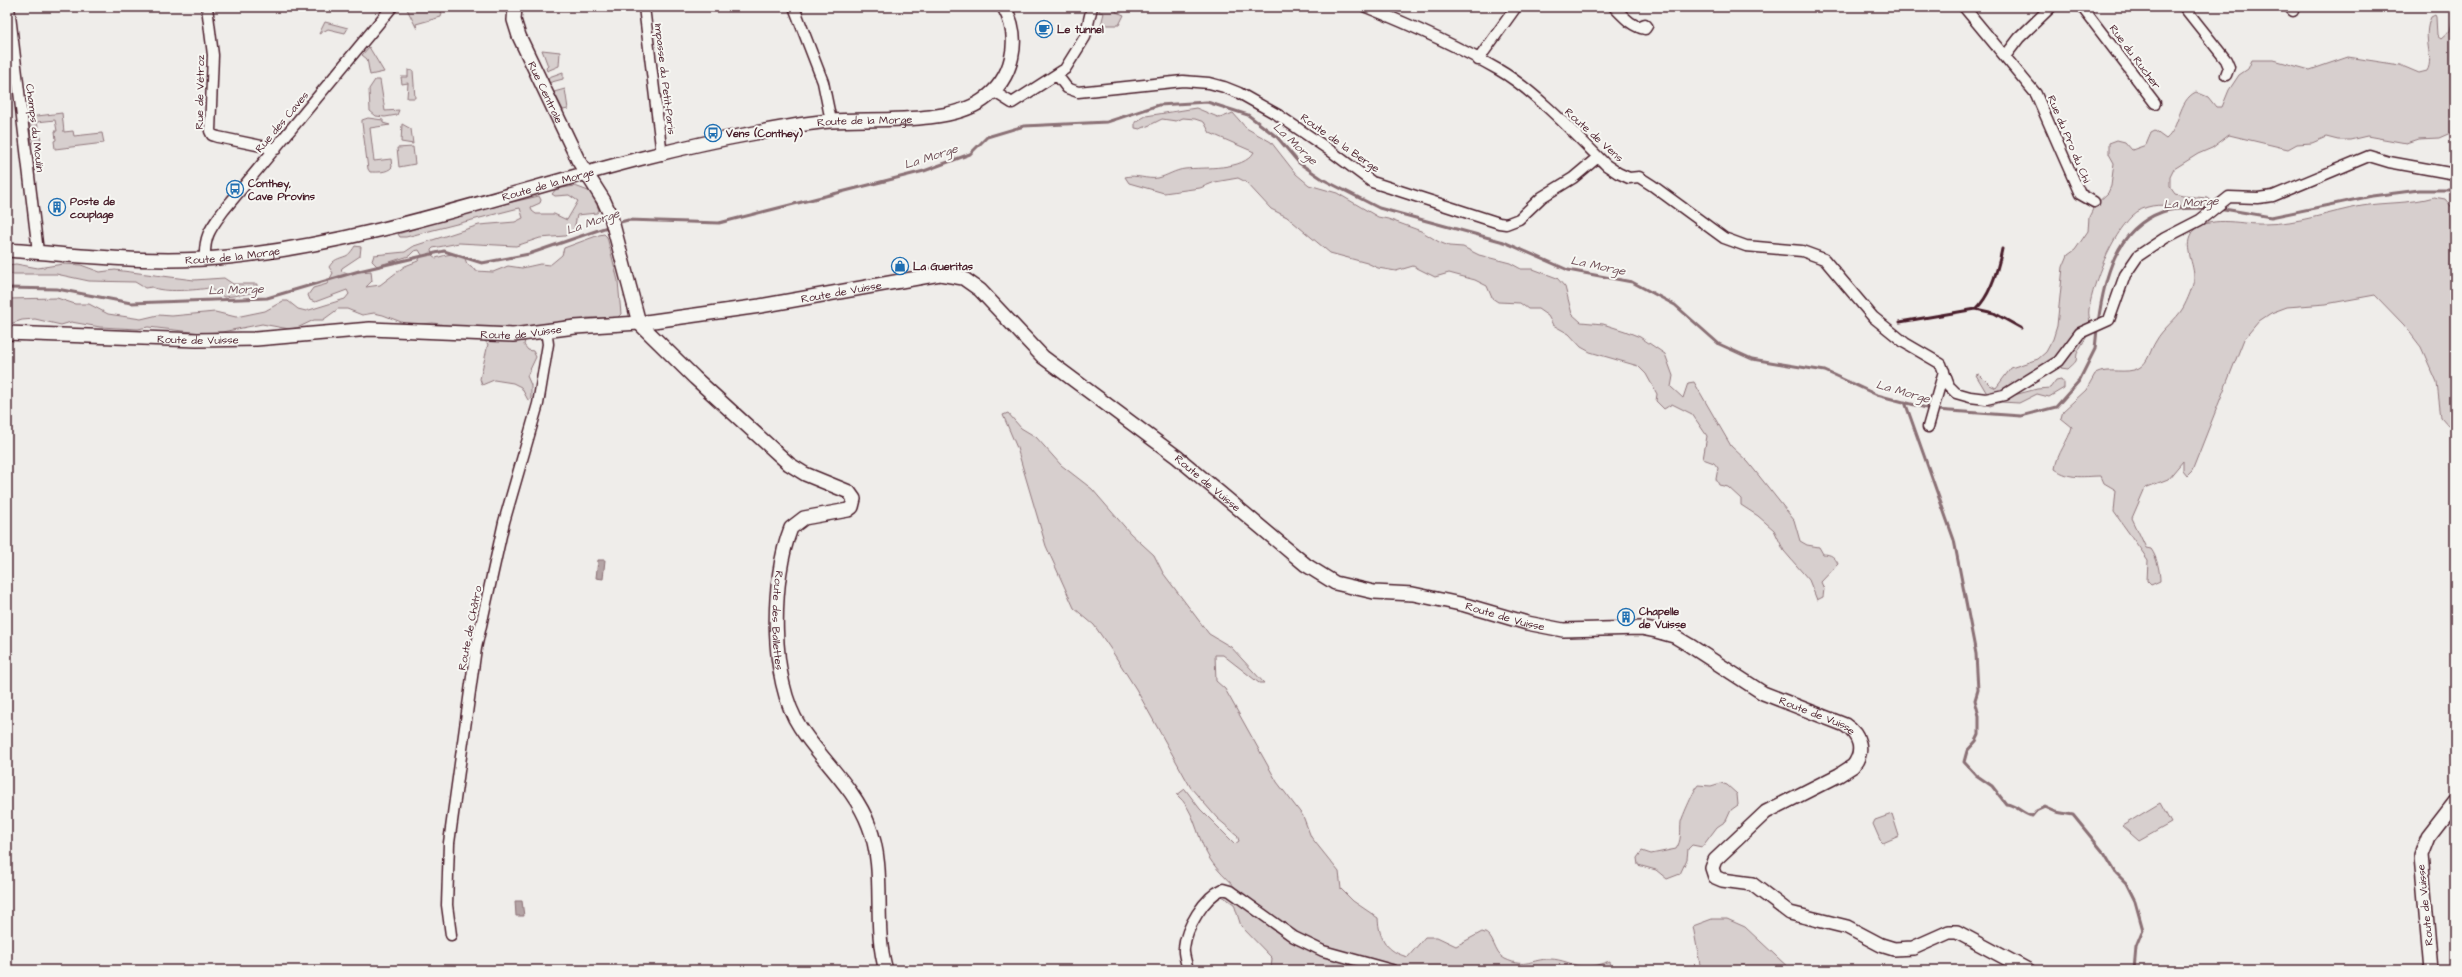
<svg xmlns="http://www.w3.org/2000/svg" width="2462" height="977" font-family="'Architects Daughter',sans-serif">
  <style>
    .green { fill: #d7cfce; stroke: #90777c }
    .water { fill: #b4a4a5; stroke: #8a6f74 }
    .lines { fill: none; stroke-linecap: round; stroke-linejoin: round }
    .stream { stroke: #8a6f74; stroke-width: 3 }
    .minor-casing { stroke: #4a1f2b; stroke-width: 13 }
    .tertiary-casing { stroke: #4a1f2b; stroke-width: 16 }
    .minor { stroke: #f6f6f2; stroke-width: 10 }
    .tertiary { stroke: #f6f6f2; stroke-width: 13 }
    .rail { stroke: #4a1f2b; stroke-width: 3 }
    .labels { text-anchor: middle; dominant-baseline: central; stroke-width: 4; stroke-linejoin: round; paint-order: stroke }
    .poi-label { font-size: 11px; font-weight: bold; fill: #4a1f2b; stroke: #f6f6f2; text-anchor: start }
    .street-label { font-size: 11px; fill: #4a1f2b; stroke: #f6f6f2 }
    .water-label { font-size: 12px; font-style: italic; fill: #6f4e56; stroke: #f6f6f2 }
  </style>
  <rect width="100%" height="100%" fill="#efedea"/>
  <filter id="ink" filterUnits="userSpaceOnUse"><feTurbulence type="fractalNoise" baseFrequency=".025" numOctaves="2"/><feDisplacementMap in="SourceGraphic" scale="8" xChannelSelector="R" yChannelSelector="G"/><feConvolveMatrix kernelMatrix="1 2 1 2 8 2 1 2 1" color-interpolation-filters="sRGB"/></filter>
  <g filter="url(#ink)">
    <path class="green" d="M 406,7 L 418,7 L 424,10 L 426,7 L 434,7 L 442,13 L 441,17 L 416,24 L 417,29 Z
      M 1100,7 L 1117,7 L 1116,12 L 1124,15 L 1119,25 L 1101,25 L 1104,13 L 1099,12 Z
      M 2455,10 L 2455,131 L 2439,138 L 2418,139 L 2406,143 L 2367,136 L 2350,140 L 2338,140 L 2326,137 L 2312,143 L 2297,144 L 2288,149 L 2229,135 L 2212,148 L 2198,154 L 2174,169 L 2170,177 L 2170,187 L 2175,194 L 2183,196 L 2208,198 L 2212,201 C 2193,218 2157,192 2132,216 C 2111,237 2094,280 2089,309 C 2088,315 2090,319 2090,324 C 2090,336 2082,342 2078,352 C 2076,354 2077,358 2076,361 C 2075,363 2070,367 2068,369 L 2061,368 L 2061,363 L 2010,396 L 2037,389 L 2050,388 L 2056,380 L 2061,379 L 2064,383 L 2064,388 L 2049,397 L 2037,394 L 2019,403 L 2001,402 L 1990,406 L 1986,404 L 1989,397 L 1976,375 L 1979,374 L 1990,385 L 1996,388 L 2011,368 L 2038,359 L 2046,352 L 2053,339 L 2057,326 L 2063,267 L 2068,255 L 2075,250 L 2088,231 L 2089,217 L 2095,205 L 2108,193 L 2111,186 L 2114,163 L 2109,154 L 2109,143 L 2117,140 L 2125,142 L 2132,150 L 2146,145 L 2151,133 L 2155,131 L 2166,139 C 2180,128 2178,100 2196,92 L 2208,97 L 2216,107 L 2222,107 L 2229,90 L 2239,75 L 2248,69 L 2252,60 L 2274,60 L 2310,70 L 2348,57 L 2400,65 L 2419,73 L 2427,71 C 2435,57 2421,39 2431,17 L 2435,15 L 2436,17 L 2437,36 L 2441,39 L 2450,31 Z
      M 325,22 L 348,28 L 345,33 L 328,29 L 319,34 Z
      M 369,47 L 384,72 L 370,75 L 367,59 L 362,55 Z
      M 542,50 L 560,52 L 559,66 L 547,71 L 546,68 L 548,66 Z
      M 408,70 L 413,71 L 415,98 L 407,98 L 408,83 L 402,84 L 401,77 L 408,77 Z
      M 563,72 L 563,79 L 548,83 L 549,77 Z
      M 375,80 L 380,80 L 385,111 L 399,110 L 397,115 L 385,117 L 376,116 L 370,111 L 369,89 Z
      M 565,89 L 568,109 L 563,110 L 554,92 Z
      M 1196,108 L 1220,118 L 1233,113 L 1246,128 L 1271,142 L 1296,174 L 1309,185 L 1337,193 L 1378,217 L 1388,219 L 1421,231 L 1439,242 L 1449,246 L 1463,247 L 1479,255 L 1510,263 L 1521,269 L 1533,269 L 1557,278 L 1565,287 L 1572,314 L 1581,322 L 1603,324 L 1625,331 L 1640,337 L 1665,354 L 1673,376 L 1671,387 L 1683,398 L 1688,383 L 1694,382 L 1731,446 L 1748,462 L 1794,520 L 1800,541 L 1807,545 L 1819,547 L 1823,554 C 1831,554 1835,557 1838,564 L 1821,582 L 1824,589 L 1823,597 L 1817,600 L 1809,580 L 1784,551 L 1774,530 L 1758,516 L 1741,505 L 1741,499 L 1728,487 L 1719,485 L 1716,479 L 1718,468 L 1714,463 L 1703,459 L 1707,436 L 1692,414 L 1672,404 L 1664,409 L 1656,401 L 1657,394 L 1646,374 L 1638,366 L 1590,352 L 1581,347 L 1569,334 L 1553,325 L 1548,316 L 1538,309 L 1528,309 L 1520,303 L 1498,302 L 1492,298 L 1487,286 L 1475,280 L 1449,273 L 1435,277 L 1413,266 L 1396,271 L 1378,268 L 1367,263 L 1330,253 L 1287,217 L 1271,209 L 1246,182 L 1238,178 L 1215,182 L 1200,188 L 1164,193 L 1129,183 L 1125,177 C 1136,174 1147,180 1158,178 C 1167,176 1175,170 1185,169 C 1203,167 1244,171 1254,152 L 1210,133 L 1204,122 L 1195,119 L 1183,118 L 1176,121 L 1162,119 L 1150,125 L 1140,129 L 1135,128 L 1135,122 L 1146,116 Z
      M 62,113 L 64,132 L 73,131 L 74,136 L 102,133 L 104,143 L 55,149 L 54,141 L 56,140 L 55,131 L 57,131 L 55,120 L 37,122 L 41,141 L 32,143 L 29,117 Z
      M 368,118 L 383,120 L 383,123 L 390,125 L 370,128 L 374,161 L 391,159 L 392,167 C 387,173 377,172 370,172 L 368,169 L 362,123 L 362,120 Z
      M 402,124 L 411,129 L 413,144 L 401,142 Z
      M 413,147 L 415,164 L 399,167 L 397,148 Z
      M 575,186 L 591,192 L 599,210 L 597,213 L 577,215 L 574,230 L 565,236 L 540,238 L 516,246 L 459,243 L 433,248 L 431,250 L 432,255 L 436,258 C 446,255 454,252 464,256 L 467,264 L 476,271 L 493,272 L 508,266 L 522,268 L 540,264 L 550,265 L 562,255 L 564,248 L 599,235 L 604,234 L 607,237 L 618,281 L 621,314 L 617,318 L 587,318 L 525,340 L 524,345 L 528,350 L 533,351 L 536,357 L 527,376 L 531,385 L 531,398 L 528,400 L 521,387 L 513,383 L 494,380 L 482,385 L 480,379 L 488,344 L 470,329 L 433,323 L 409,325 L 383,315 L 374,313 L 362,315 L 347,309 L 338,309 L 323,320 L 314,320 L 297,328 L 289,329 L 262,324 L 222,332 L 201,333 L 148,327 L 138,329 L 100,327 L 71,322 L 61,325 L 35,319 L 22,320 L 7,325 L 7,299 L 57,298 L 75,304 L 89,304 L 108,314 L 141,319 L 158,315 L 172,316 L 215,312 L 236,317 L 265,311 L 283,301 L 288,301 L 298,309 L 306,311 L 345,299 L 349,294 L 347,290 L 315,302 L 310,300 L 308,295 L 313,288 L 327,284 L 333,273 L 329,267 C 334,259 338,259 346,256 C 349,255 353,249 355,246 L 361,247 L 360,256 L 342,268 L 341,271 L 348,273 L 371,271 L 372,281 L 366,287 L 380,285 L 405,266 L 418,261 L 422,255 L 419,250 L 414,251 L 409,256 L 377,266 L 372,261 L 374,255 L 405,252 L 414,246 L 479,225 L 515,222 L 523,218 L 520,208 L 515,209 L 406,237 L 400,237 L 398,234 L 473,211 L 539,196 L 541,200 L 540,203 L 531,207 L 532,211 L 536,214 L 554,214 L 567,220 L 578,201 L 569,195 L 555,196 L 552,194 L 556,189 Z
      M 2434,197 L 2445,199 L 2455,211 L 2455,434 L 2441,418 L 2437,383 L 2421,347 L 2404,325 L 2375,295 L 2326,304 L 2287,307 L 2271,313 L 2259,321 L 2244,339 L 2192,471 L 2187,476 L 2183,471 L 2183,461 L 2168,479 L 2145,488 L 2132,518 L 2146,548 L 2151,549 C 2157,557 2160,572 2160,581 L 2151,585 L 2147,581 L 2148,560 C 2137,544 2126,529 2114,512 L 2116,490 L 2104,483 L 2101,476 C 2085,476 2070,480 2055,469 C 2057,453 2068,442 2072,427 L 2061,418 L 2063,411 L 2086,390 L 2095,374 C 2109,367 2126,375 2139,368 C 2149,362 2150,350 2156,341 C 2163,328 2176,320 2183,308 C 2187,301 2194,285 2194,277 C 2194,261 2180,242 2196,229 C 2213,215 2244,225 2264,224 C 2298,224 2329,212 2362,206 C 2386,202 2410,204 2434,197 Z
      M 16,264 L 38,268 L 63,264 L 81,265 L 100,272 L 115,270 L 194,280 L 224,278 L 233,284 L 257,284 L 256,292 C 253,293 227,297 224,297 L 209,288 C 198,290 162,293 152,287 L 145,288 L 135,282 L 89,281 L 56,274 L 7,274 L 7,265 Z
      M 1008,413 L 1021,428 L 1036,437 L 1061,465 L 1092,489 L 1130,533 L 1154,555 L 1163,573 L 1209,634 L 1231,647 L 1264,683 L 1259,683 L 1223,655 L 1215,655 L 1216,681 L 1225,689 L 1277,782 L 1303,816 L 1311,837 L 1339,872 L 1341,889 L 1353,901 L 1378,918 C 1379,939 1387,952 1408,957 L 1425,937 L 1437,937 L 1456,946 L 1482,932 C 1495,934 1493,954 1505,959 C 1526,969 1531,959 1550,959 C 1562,959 1572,965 1583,967 C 1590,968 1603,963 1610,961 L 1611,970 L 1271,970 L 1272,958 L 1241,926 L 1234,904 L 1222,896 L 1241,894 C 1229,880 1214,869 1206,852 C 1196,833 1194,809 1177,795 L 1185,789 L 1200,809 L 1235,844 L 1239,841 L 1237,835 L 1217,818 L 1191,788 L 1136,689 L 1110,648 L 1094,625 L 1074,608 L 1046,546 L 1017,448 L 1003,415 Z
      M 1721,783 L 1727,785 L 1737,794 L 1738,805 L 1731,810 L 1726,821 L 1717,827 L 1702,847 L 1692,845 L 1688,849 L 1687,859 L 1680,874 L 1667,879 L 1656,870 L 1638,865 L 1637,858 L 1642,851 L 1651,854 L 1676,849 C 1682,840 1680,832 1681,822 C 1682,817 1695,788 1698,785 L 1711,786 Z
      M 2160,803 L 2171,823 L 2139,841 L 2122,826 Z
      M 1892,814 L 1899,836 L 1883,843 L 1880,840 L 1873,824 L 1875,820 Z
      M 1712,919 L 1727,919 L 1745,927 L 1791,970 L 1701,970 L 1693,926 Z"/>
    <path class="water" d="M 598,560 L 605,560 L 603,579 L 596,578 Z
      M 515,901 L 522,901 L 524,916 L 516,916 Z"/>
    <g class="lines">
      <path class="stream" d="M 2218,208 L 2271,217 L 2372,196 L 2419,190 L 2455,190
        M 617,223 L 628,220 L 719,223 L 924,171 L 970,154 L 987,137 L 1024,126 L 1107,122 L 1159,105 L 1207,102 L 1248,115 L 1277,137 L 1299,163 L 1324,180 L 1379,208 L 1504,242 L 1568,270 L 1632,282 L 1675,305 L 1719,344 L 1752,359 L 1825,371 L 1877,395 L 1930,409
        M 7,288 L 57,289 L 131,303 L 267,298 L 359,271 L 444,251 L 482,263 L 529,254 L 610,226
        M 2098,323 C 2104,279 2115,229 2162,212 C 2176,207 2195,209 2210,208
        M 1905,402 L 1954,540 L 1976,654 L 1978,690 L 1975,700 L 1979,716 L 1979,735 L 1976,741 L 1967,751 L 1964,762 L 1976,775 L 1992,786 L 2006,804 C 2017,805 2022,814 2032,816 L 2036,811 L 2045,807 L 2056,812 L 2073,815 L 2104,853 L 2116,873 L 2126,883 L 2135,901 L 2143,930 L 2136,947 L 2134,970
        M 1936,410 L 2021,416 L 2056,407 L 2079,381 L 2095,349 L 2097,329"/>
      <g class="minor-casing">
        <path id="minor" d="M 9,7 L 38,252
          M 207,7 L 213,55 L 210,131 L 212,135 L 218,137 L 276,149
          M 644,7 L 662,155
          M 794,7 L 823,82 L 831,121
          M 1366,7 C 1411,25 1457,46 1499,70 C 1534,90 1577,136 1606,165 L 1618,173 L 1629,178 L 1639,177 L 1653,186 L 1724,238 L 1746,246 L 1802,251 L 1824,259 L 1873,317 L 1905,343 L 1941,364 L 1949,386 L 1956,393 L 1970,397 L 1986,399 L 2004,395 L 2059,361 L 2080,333 L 2109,320 L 2125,275 L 2138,256 L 2165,238 L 2200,220 L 2229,197 L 2258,198 L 2273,196 L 2369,156 L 2389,162 L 2455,174
          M 1614,7 C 1624,17 1631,26 1645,29 L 1647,26 L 1645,24 L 1638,27
          M 1964,7 L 2036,94 L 2080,194 L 2094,202
          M 2082,7 L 2155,103
          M 2184,7 L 2226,60 L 2229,67 L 2226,75
          M 2289,7 L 2293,11
          M 2006,55 L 2019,38 L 2051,7
          M 1478,60 L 1516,7
          M 1057,75 L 1067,88 L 1078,92 L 1183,81 L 1209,83 L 1224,87 L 1239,93 L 1278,115 L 1328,149 L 1372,182 L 1499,223 L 1506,224 L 1519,219 L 1542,197 L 1573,178 L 1598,157
          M 993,91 L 1012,103 L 1065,69 L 1085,37 L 1092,7
          M 205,259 C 204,235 211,228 224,210 L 392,7
          M 1928,427 L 1944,371
          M 451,935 L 447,905 L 449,843 L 476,648 L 504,522 L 538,404 L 548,344 L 546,330
          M 1188,970 C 1187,964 1183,955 1184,948 C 1186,928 1204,897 1223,889 L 1230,891 L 1294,937 L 1323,951 L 1392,970"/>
      </g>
      <g class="tertiary-casing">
        <g id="tertiary">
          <path id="s1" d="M 515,7 L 514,20 L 519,36 L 578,160 L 604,201 L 611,217 L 639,323 L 695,378 L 789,464 L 805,474 L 849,492 L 854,499 L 852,507 L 848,510 L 804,518 L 791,528 C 771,578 769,681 800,727 C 821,760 855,788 869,826 C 887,871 872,924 886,970"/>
          <path id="s2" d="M 7,250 C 80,255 154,265 228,257 C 408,238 577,165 755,133 C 780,128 805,123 831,121 C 874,118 948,125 983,100 C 1013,79 1022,39 1004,7"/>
          <path id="s3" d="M 7,333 L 197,340 L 256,339 L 370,329 L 513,335 L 575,327 L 639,323 L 760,306 L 940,274 L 963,278 L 980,290 L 1043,357 L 1177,457 L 1306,565 L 1335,583 L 1374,592 L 1413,594 L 1465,605 L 1527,623 L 1563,630 L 1641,628 L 1656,631 L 1674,636 L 1689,645 L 1763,693 L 1845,725 C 1860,735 1865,751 1853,766 L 1839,775 L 1766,812 L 1715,860 L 1712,868 L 1715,877 L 1722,880 L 1752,884 L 1790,913 L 1847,927 L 1881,945 L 1894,949 L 1913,948 L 1949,932 L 1957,932 L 2028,970"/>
          <path d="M 2431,970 L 2421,855 L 2428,837 L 2455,802"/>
        </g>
      </g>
      <use href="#minor" class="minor"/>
      <use href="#tertiary" class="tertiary"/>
      <path class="rail" d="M 1976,309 C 1991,295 1998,269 2002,249
        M 1900,322 L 1976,309 L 1994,313 L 2021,328"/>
    </g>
  </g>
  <defs>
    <g id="cafe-ring" transform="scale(0.9)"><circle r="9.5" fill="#f6f6f2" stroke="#1f6fb2" stroke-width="1.5"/><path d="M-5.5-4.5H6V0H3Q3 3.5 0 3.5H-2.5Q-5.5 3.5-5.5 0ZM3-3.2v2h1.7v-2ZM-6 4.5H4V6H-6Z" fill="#1f6fb2"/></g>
    <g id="bus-ring" transform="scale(0.9)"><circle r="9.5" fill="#f6f6f2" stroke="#1f6fb2" stroke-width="1.5"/><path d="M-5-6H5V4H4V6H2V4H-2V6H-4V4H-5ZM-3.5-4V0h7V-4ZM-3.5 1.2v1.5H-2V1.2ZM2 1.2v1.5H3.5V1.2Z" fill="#1f6fb2"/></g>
    <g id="building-ring" transform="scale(0.9)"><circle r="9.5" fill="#f6f6f2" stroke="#1f6fb2" stroke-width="1.5"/><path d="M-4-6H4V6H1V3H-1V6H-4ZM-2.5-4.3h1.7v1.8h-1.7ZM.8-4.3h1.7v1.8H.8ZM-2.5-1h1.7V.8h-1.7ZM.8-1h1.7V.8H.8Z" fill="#1f6fb2"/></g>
    <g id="shop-ring" transform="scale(0.9)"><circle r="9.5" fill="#f6f6f2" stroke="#1f6fb2" stroke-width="1.5"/><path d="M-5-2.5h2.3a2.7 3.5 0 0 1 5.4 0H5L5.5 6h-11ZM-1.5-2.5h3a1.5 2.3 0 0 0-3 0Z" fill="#1f6fb2"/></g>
  </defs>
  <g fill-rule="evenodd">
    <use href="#cafe-ring" x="1044" y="29"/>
    <use href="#bus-ring" x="713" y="133"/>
    <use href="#bus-ring" x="235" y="189"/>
    <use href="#building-ring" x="57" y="207"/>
    <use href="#shop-ring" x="900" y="266"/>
    <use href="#building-ring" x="1626" y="617"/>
  </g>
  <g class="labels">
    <g class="poi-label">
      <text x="1057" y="29">Le tunnel</text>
      <text x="726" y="133">Vens (Conthey)</text>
      <text x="248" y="183">Conthey,<tspan x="248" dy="13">Cave Provins</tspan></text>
      <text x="70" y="201">Poste de<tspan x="70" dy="13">couplage</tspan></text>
      <text x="913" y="266">La Gueritas</text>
      <text x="1639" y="611">Chapelle<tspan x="1639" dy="13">de Vuisse</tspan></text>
    </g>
    <g class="street-label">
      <text transform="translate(2135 57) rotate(53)">Rue du Rucher</text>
      <text transform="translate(665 79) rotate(83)">Impasse du Petit-Paris</text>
      <text stroke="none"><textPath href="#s1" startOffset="92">Rue Centrale</textPath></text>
      <text transform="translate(200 92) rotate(-89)">Rue de Vétroz</text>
      <text stroke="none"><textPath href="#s2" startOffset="874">Route de la Morge</textPath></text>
      <text transform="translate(282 122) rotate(-50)">Rue des Caves</text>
      <text transform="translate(35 128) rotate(83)">Champs du Moulin</text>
      <text transform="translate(1594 135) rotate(42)">Route de Vens</text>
      <text transform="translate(2069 139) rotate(67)">Rue du Pro du Chi</text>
      <text transform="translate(1340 143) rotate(35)">Route de la Berge</text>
      <text stroke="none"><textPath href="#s2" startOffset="550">Route de la Morge</textPath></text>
      <text stroke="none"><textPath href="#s2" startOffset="226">Route de la Morge</textPath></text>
      <text stroke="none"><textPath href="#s3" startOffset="838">Route de Vuisse</textPath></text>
      <text stroke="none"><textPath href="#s3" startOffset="515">Route de Vuisse</textPath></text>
      <text stroke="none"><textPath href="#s3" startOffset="191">Route de Vuisse</textPath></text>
      <text stroke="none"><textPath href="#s3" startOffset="1282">Route de Vuisse</textPath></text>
      <text stroke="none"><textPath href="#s3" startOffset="1618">Route de Vuisse</textPath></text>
      <text stroke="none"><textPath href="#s1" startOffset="792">Route des Ballettes</textPath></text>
      <text transform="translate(470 628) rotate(-79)">Route de Châtro</text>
      <text stroke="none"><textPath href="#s3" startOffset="1954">Route de Vuisse</textPath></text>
      <text transform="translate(2425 905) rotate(-96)">Route de Vuisse</text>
    </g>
    <g class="water-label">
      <text transform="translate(1295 144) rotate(43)">La Morge</text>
      <text transform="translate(931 157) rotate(-18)">La Morge</text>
      <text transform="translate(2191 203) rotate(-4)">La Morge</text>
      <text transform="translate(593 222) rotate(-19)">La Morge</text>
      <text transform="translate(1598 266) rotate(12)">La Morge</text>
      <text transform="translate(236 290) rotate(-2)">La Morge</text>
      <text transform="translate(1903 392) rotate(16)">La Morge</text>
    </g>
  </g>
  <rect width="2462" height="977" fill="none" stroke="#f6f6f2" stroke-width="24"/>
  <rect x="12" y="12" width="2438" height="953" fill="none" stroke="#4a1f2b" stroke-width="1.5" filter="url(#ink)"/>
</svg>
